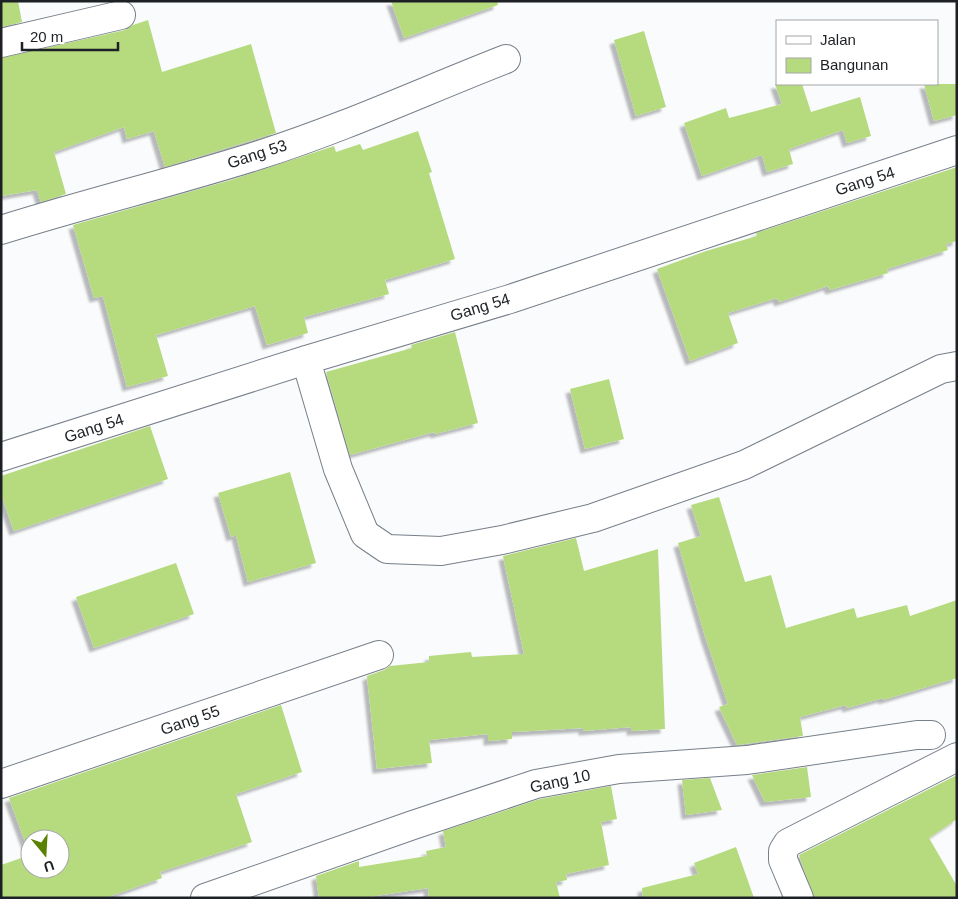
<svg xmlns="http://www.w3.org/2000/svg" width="958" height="899" font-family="Helvetica,sans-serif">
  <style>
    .building { fill: #b5db7e; fill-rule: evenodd; filter: url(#shadow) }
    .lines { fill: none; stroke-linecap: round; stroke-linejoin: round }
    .street-casing { stroke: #777f89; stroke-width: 30 }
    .street { stroke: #fff; stroke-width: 28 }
    .labels { text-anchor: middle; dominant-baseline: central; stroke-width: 4; stroke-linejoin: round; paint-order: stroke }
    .street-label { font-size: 16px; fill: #1d2125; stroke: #fff }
  </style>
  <defs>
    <filter id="shadow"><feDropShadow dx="-4.5" dy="4.5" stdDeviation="1" flood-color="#0004"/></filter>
  </defs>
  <rect width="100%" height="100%" fill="#f9fbfd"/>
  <path class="building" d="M 1,1 L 18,1 L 22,22 L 1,27 Z
    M 391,1 L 497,1 L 498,5 L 404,38 Z
    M 148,20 L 162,72 L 251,44 L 276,133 L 165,167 L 154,131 L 127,139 L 124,127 L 54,152 L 66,194 L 41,202 L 37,190 L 1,196 L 1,58 L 125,30 L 133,25 Z
    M 644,31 L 666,107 L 636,116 L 614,40 Z
    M 775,84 L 802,84 L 811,112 L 860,97 L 871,136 L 847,143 L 843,130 L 789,149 L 793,164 L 767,172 L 762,155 L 702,176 L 684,123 L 726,108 L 729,118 L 782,104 Z
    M 924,84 L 957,84 L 957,115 L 934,121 Z
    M 418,131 L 432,172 L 429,173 L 455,259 L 385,280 L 389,294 L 304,317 L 308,333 L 267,345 L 255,306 L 156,335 L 168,376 L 127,387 L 103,296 L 94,298 L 73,225 L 231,180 L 334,146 L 336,152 L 360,144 L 363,150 Z
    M 957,167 L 957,241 L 946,244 L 948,250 L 887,269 L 888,273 L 830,290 L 828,286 L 779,302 L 777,298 L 728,313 L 738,343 L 690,361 L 657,269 L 706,251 L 757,236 L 756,233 Z
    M 455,332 L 478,423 L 435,434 L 434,432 L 350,455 L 326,372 L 412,348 L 411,345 Z
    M 609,379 L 624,439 L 585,449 L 570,389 Z
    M 150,426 L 168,479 L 14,531 L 1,494 L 1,476 Z
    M 290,472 L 316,563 L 248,582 L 236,535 L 231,537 L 218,493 Z
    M 719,497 L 745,582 L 771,575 L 786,628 L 854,608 L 857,618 L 907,605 L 910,616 L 957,600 L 957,678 L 883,700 L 883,698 L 847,708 L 846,705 L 800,717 L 803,736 L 737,745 L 719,707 L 728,704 L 705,636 L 678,543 L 701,536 L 691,505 Z
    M 576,538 L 584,571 L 658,549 L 665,729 L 631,731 L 631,727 L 583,731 L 583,728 L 512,732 L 512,739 L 488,741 L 488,734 L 429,740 L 432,763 L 377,769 L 367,676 L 384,670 L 390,666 L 429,662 L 429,656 L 471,652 L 472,657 L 524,654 L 503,556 Z
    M 176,563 L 194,614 L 94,648 L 76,597 Z
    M 281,705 L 302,772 L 236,794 L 252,842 L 160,872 L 162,878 L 105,898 L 1,898 L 1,865 L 30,855 L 9,798 ZM 30,839 L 60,839 L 60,869 L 30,869 Z
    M 807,767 L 811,797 L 765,802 L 752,775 Z
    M 957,775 L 957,819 L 929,838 L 957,886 L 957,898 L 814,898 L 799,855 Z
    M 710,778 L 722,810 L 686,815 L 682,780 Z
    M 611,786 L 617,819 L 601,822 L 609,865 L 566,874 L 567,880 L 556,882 L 560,898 L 429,898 L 428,888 L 362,898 L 319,898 L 316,876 L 359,861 L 359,867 L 427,856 L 426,851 L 446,847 L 443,831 L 540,799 Z
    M 736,847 L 754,898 L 643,898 L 642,888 L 698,874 L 694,863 Z"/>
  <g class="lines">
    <g class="street-casing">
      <path id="street" d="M 1,43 L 121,15
        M 1,230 C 87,203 174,182 259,155 C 344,128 424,91 506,59
        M 306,360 L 338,469 L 365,534 L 387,549 L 441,551 L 502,540 L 593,518 L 744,465 L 941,369 L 957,366
        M 1,457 L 306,360 L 510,299 L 957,150
        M 1,784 L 379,655
        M 205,898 L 413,825 L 536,784 L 619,769 L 747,760 L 917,735 L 931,735
        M 799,898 L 783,860 L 783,851 L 788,843 L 957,757"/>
    </g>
    <use href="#street" class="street"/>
  </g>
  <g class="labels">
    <g class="street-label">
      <text transform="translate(257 154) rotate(-18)">Gang 53</text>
      <text transform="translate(865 181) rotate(-18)">Gang 54</text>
      <text transform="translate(480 307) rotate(-17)">Gang 54</text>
      <text transform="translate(94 428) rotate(-18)">Gang 54</text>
      <text transform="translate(190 720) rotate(-19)">Gang 55</text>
      <text transform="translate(560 781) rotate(-12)">Gang 10</text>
    </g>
  </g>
  <rect width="958" height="899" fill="none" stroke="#1d2125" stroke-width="5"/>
  <rect x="776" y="20" width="162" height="65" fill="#ffffff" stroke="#a5a6a8"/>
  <rect x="786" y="36" width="25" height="8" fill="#ffffff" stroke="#a5a6a8"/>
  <text x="820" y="45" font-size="15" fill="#1d2125">Jalan</text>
  <rect x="786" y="58" width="25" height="15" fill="#b5db7e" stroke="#a5a6a8"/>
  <text x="820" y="70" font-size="15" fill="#1d2125">Bangunan</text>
  <g transform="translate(45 854) rotate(162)"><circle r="24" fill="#ffffff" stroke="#a5a6a8"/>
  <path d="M0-4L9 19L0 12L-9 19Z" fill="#5b8100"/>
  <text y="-8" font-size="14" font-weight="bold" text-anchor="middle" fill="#1d2125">U</text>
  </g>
  <path d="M22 42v8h96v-8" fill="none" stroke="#1d2125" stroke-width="2.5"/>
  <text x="30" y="42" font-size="15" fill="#1d2125" stroke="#ffffff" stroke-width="4" paint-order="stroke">20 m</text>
</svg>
